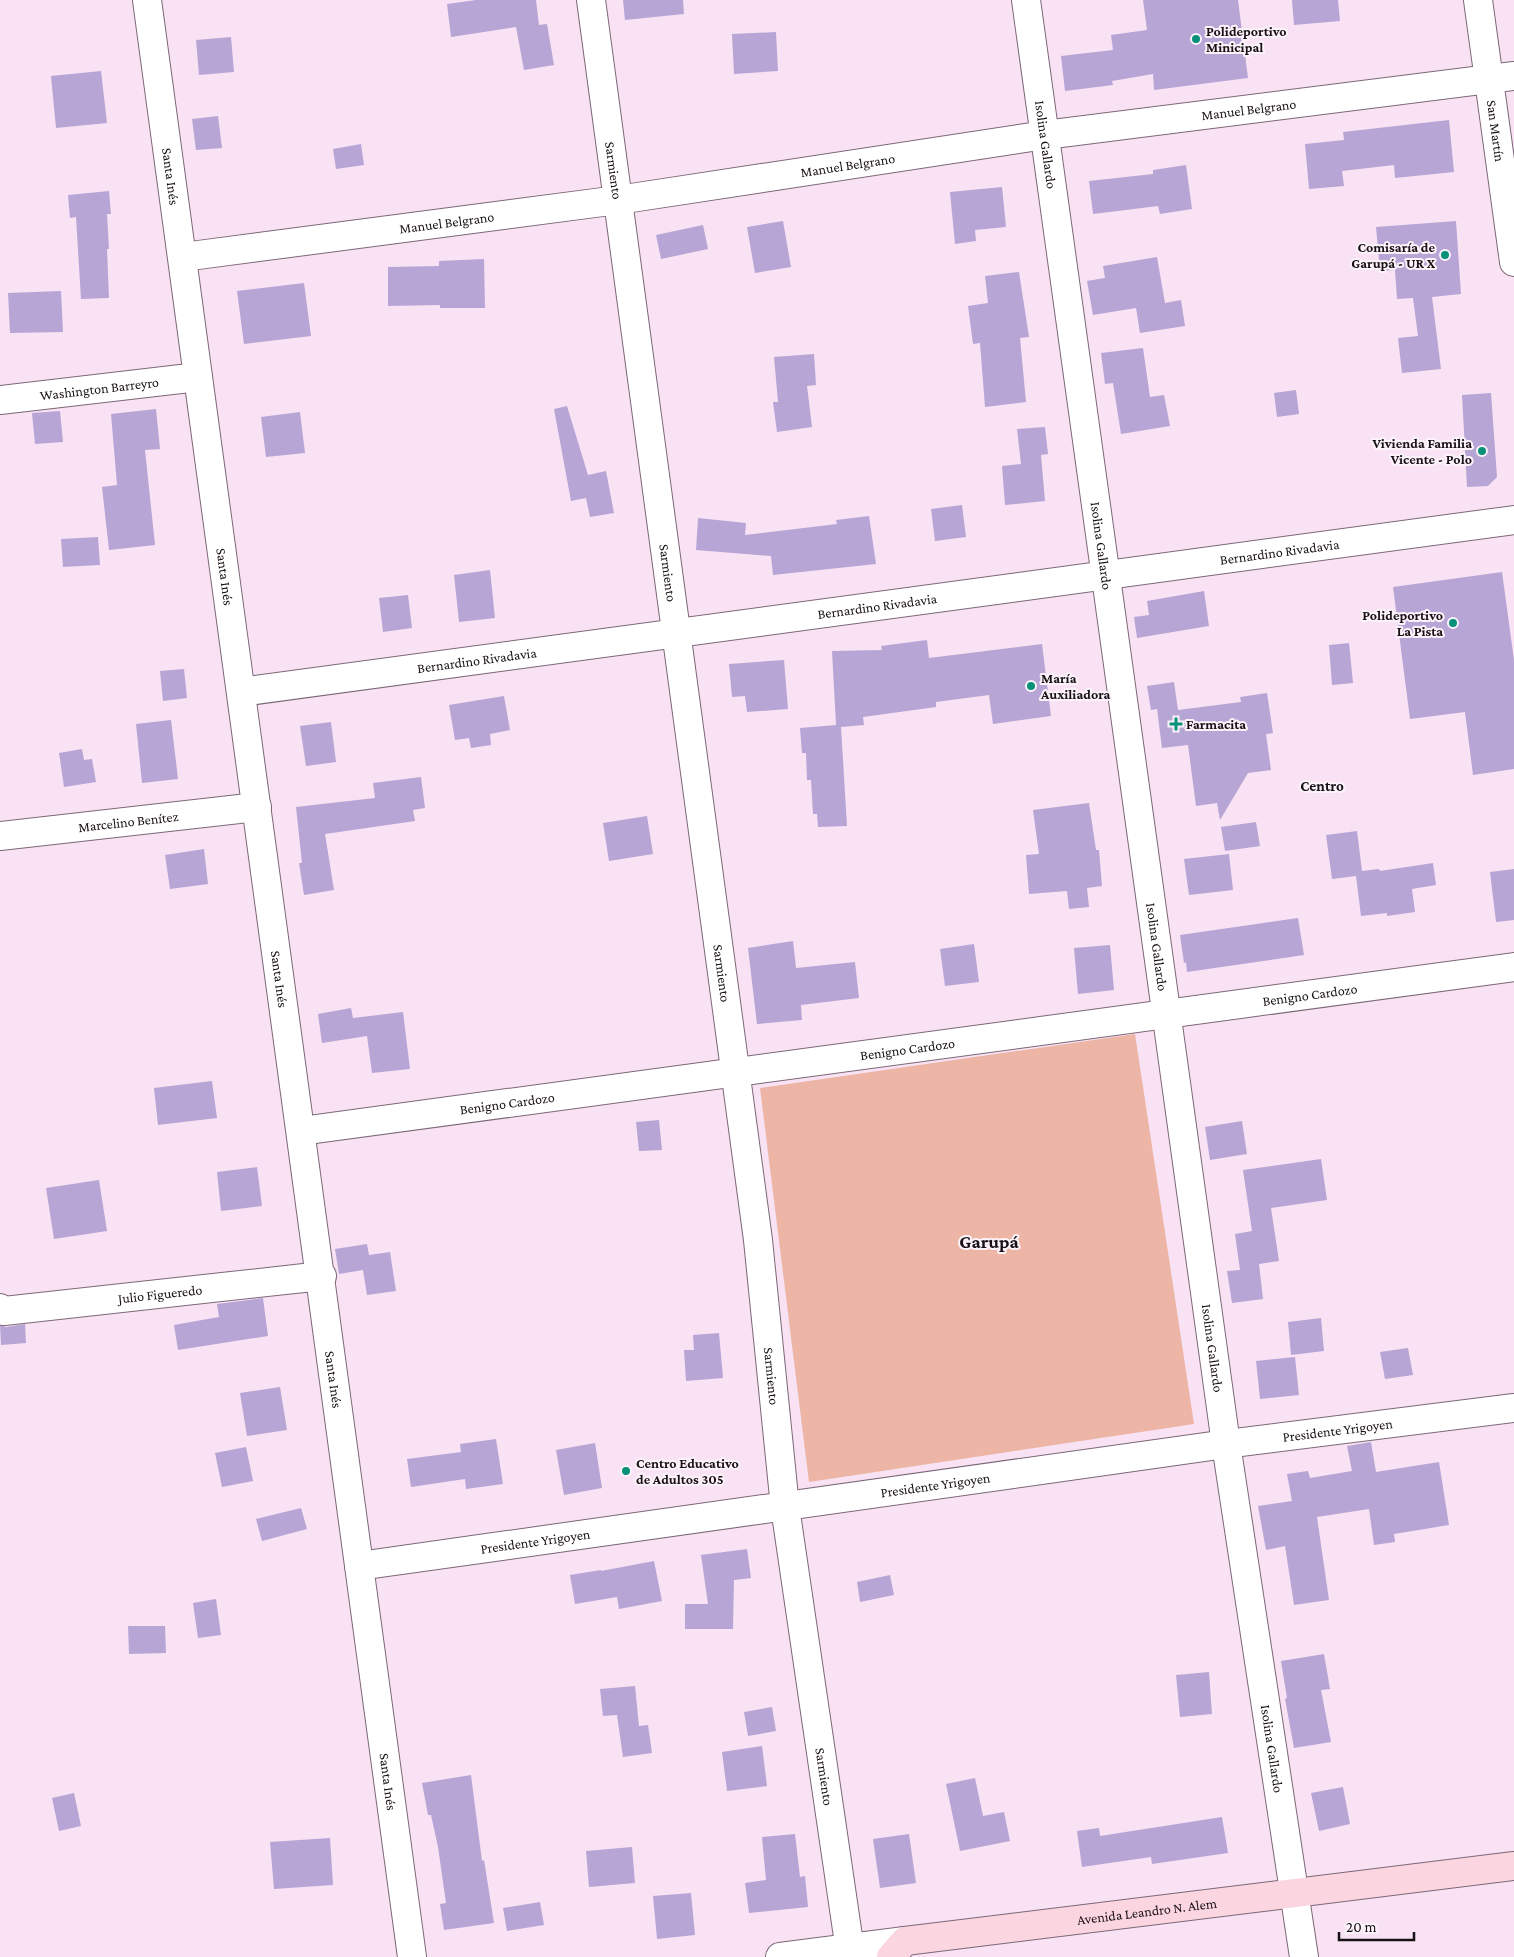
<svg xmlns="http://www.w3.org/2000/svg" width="1514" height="1957" font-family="'Crimson Pro',serif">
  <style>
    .green { fill: #ecb5a5 }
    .building { fill: #b7a5d6 }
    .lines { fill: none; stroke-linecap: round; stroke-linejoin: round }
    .street-casing { stroke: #7b6877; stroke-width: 30 }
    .secondary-casing { stroke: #7b6877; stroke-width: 30 }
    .street { stroke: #fff; stroke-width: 28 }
    .secondary { stroke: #fbd5e0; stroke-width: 28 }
    .poi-dot { fill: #089079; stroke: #fdf4fb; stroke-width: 2 }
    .labels { text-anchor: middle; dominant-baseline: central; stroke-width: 4; stroke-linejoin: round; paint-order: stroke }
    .poi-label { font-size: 14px; font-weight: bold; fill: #171015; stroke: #fdf4fb; text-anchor: start }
    .street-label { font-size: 14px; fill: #171015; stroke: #fdf4fb }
    .neighbourhood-label { font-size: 15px; font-weight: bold; fill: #171015; stroke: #fdf4fb }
    .district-label { font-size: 19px; font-weight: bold; fill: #171015; stroke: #fdf4fb }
  </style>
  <rect width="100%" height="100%" fill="#f8e2f3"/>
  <path class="green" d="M 1135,1034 L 1194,1424 L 809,1482 L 760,1088 Z"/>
  <path class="building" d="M 476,0 L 536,0 L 539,25 L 547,24 L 554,65 L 524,70 L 516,27 L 451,37 L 447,4 Z
    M 623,0 L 683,0 L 684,14 L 625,20 Z
    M 1143,0 L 1238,0 L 1248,78 L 1154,90 L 1153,74 L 1112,81 L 1113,85 L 1065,91 L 1061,56 L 1113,50 L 1111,35 L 1147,30 Z
    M 1292,0 L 1338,0 L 1340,21 L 1294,25 Z
    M 776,32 L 778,71 L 734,74 L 732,34 Z
    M 231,37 L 234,72 L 199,75 L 196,40 Z
    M 101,71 L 107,123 L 56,128 L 51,76 Z
    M 218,116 L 222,148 L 196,150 L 192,119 Z
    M 1449,120 L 1454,172 L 1395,178 L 1394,165 L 1342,171 L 1344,186 L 1309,189 L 1305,144 L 1344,140 L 1343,132 Z
    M 361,144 L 364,165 L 336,169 L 333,149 Z
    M 1186,165 L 1192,209 L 1160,214 L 1158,206 L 1093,214 L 1089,181 L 1153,174 L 1153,170 Z
    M 1002,187 L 1006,227 L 975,230 L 976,241 L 955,244 L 950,192 Z
    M 109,191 L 111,214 L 107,214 L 109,249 L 107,249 L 109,298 L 81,299 L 76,217 L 70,218 L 68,195 Z
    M 783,221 L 791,267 L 755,273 L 747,227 Z
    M 1456,221 L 1461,294 L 1432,297 L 1441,369 L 1402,373 L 1398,338 L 1418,336 L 1413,298 L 1397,299 L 1395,270 L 1380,271 L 1376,227 Z
    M 703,225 L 708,249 L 661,259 L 656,235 Z
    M 1157,257 L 1165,303 L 1181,300 L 1185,326 L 1140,333 L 1136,308 L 1093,315 L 1087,281 L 1105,278 L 1103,266 Z
    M 484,259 L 485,308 L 440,308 L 440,305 L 388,306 L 388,267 L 439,266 L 439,261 Z
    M 1019,272 L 1029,337 L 1020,338 L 1026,402 L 985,407 L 980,343 L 973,344 L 968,306 L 988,303 L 985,276 Z
    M 304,283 L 311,336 L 244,344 L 237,291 Z
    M 61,291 L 63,332 L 10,333 L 8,293 Z
    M 1143,348 L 1150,397 L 1164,395 L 1170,426 L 1121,434 L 1113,383 L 1105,384 L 1101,353 Z
    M 814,354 L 816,385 L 807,386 L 812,427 L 777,432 L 773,402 L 778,402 L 774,357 Z
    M 1296,390 L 1299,414 L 1277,417 L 1274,393 Z
    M 1491,393 L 1497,477 L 1488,486 L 1467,487 L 1462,395 Z
    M 567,406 L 588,475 L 606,471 L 614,513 L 590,517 L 586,498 L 571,501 L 554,409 Z
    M 156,409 L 160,449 L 145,450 L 155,545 L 109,550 L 102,487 L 117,485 L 111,414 Z
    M 60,411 L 63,442 L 35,444 L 32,413 Z
    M 300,412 L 305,453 L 266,457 L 261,417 Z
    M 1045,427 L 1048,454 L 1041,455 L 1045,501 L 1005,505 L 1002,466 L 1021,464 L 1017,429 Z
    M 962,505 L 966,537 L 935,541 L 931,509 Z
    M 869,516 L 876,564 L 773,575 L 771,556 L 696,550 L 698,518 L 746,523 L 745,535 L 837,524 L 836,520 Z
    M 98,537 L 100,565 L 63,567 L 61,539 Z
    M 490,570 L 495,618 L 459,622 L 454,575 Z
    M 1502,572 L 1514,660 L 1514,769 L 1473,775 L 1465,712 L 1410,719 L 1393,587 Z
    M 1204,591 L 1209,626 L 1137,638 L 1134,617 L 1149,615 L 1147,601 Z
    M 408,595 L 412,628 L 383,632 L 379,598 Z
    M 927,640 L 929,658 L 1042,644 L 1051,716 L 993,724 L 989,695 L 936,702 L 936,707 L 863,717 L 864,725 L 841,727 L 847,826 L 818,827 L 817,814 L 813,814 L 811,780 L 807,780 L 806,753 L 802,753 L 800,728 L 836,725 L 832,651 L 882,650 L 881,646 Z
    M 1349,643 L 1353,683 L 1332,685 L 1329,645 Z
    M 784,660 L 788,709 L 747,712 L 745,696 L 732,697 L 729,664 Z
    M 184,669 L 187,698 L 163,701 L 160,671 Z
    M 1174,682 L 1178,710 L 1241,702 L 1240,697 L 1267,693 L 1273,733 L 1266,734 L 1271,770 L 1248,773 L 1220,820 L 1217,803 L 1196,806 L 1188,745 L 1162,748 L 1157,709 L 1151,710 L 1147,686 Z
    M 504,696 L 510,730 L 490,734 L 491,745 L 471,748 L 469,738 L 455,740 L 449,705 Z
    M 171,720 L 178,779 L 142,783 L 136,724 Z
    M 331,722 L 336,762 L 306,766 L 300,726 Z
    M 82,749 L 84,760 L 92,759 L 96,782 L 64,787 L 59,753 Z
    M 421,777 L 425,808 L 413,810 L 415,821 L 325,834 L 334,890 L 304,895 L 299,863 L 302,863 L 296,807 L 375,798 L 373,783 Z
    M 1089,803 L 1096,850 L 1099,850 L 1102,886 L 1087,888 L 1089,907 L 1069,909 L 1067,891 L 1029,894 L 1026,855 L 1039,854 L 1033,810 Z
    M 647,816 L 653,854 L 609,861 L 603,823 Z
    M 1256,822 L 1260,846 L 1225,851 L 1221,827 Z
    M 1357,831 L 1362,871 L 1379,869 L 1380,871 L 1433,863 L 1436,885 L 1412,889 L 1415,912 L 1387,916 L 1387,913 L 1361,916 L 1356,876 L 1332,879 L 1326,835 Z
    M 204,849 L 208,884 L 170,889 L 165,855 Z
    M 1229,854 L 1233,890 L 1189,895 L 1184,859 Z
    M 1514,869 L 1514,920 L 1496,922 L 1490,872 Z
    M 1298,918 L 1304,955 L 1187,972 L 1186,962 L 1184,963 L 1180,935 Z
    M 793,941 L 796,968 L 855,962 L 859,998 L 801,1005 L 802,1020 L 757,1024 L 748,948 Z
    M 974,944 L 979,982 L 945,986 L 940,949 Z
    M 1110,945 L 1114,990 L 1078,994 L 1074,948 Z
    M 351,1008 L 353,1018 L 403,1012 L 410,1069 L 372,1073 L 367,1036 L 322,1043 L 318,1014 Z
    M 212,1081 L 217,1118 L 158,1125 L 154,1088 Z
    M 659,1120 L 662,1150 L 639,1151 L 636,1122 Z
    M 1242,1121 L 1247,1154 L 1210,1160 L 1205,1127 Z
    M 1321,1159 L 1327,1200 L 1271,1208 L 1279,1261 L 1259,1264 L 1263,1299 L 1232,1303 L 1227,1271 L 1240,1270 L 1235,1234 L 1252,1231 L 1243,1170 Z
    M 257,1167 L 262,1206 L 221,1211 L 217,1172 Z
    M 99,1180 L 107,1231 L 54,1239 L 46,1188 Z
    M 367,1244 L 369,1255 L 390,1252 L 396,1291 L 367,1295 L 363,1270 L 339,1274 L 335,1249 Z
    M 263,1298 L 268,1336 L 178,1350 L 174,1325 L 219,1317 L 217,1304 Z
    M 1321,1318 L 1324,1351 L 1291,1355 L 1288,1322 Z
    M 25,1324 L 26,1343 L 1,1345 L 0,1325 L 6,1327 Z
    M 719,1333 L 723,1378 L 686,1381 L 684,1350 L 694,1350 L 693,1335 Z
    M 1408,1348 L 1413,1375 L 1385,1379 L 1380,1352 Z
    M 1295,1357 L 1299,1395 L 1260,1399 L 1256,1361 Z
    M 280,1387 L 287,1430 L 247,1436 L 240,1393 Z
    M 496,1439 L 503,1484 L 466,1489 L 465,1479 L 411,1487 L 407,1459 L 461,1452 L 460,1444 Z
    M 1371,1442 L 1376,1472 L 1439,1462 L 1449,1525 L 1394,1534 L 1395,1542 L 1374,1545 L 1369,1509 L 1317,1517 L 1329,1600 L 1294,1605 L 1285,1546 L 1266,1550 L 1258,1506 L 1292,1501 L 1287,1474 L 1308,1471 L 1310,1478 L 1352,1471 L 1347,1446 Z
    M 595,1443 L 602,1488 L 564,1495 L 556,1450 Z
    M 246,1447 L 253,1481 L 222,1487 L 215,1453 Z
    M 301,1508 L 307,1529 L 262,1541 L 256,1519 Z
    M 747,1549 L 751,1578 L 734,1580 L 733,1629 L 685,1629 L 685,1604 L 708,1604 L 701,1555 Z
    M 654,1561 L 662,1601 L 619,1609 L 617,1597 L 575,1604 L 570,1575 L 601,1570 L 601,1571 Z
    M 890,1575 L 894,1595 L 860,1602 L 857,1582 Z
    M 216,1599 L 221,1635 L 198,1638 L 193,1603 Z
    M 128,1626 L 165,1626 L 166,1653 L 129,1654 Z
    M 1324,1654 L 1330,1689 L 1321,1690 L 1331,1742 L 1294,1748 L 1285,1699 L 1287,1698 L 1281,1661 Z
    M 1209,1672 L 1212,1714 L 1180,1717 L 1176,1675 Z
    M 635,1686 L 639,1726 L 648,1725 L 652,1753 L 623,1757 L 617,1715 L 603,1716 L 600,1689 Z
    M 772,1707 L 776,1731 L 748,1736 L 744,1712 Z
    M 762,1746 L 767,1786 L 727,1791 L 722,1752 Z
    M 471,1775 L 482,1861 L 484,1860 L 494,1923 L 444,1930 L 440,1904 L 446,1903 L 438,1847 L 431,1815 L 428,1815 L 422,1783 Z
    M 975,1778 L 983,1816 L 1004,1812 L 1010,1841 L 960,1851 L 946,1784 Z
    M 1343,1787 L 1350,1824 L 1319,1831 L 1311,1793 Z
    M 74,1793 L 81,1826 L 59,1831 L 52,1798 Z
    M 1222,1817 L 1228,1853 L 1152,1864 L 1151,1857 L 1082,1867 L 1077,1831 L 1099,1828 L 1100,1836 Z
    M 795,1834 L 800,1877 L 805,1876 L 808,1907 L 749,1913 L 745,1883 L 766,1880 L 762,1837 Z
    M 909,1834 L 916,1883 L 880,1888 L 873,1839 Z
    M 330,1838 L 333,1885 L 274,1889 L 270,1842 Z
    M 632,1847 L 635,1883 L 589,1887 L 586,1851 Z
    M 691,1893 L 695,1935 L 657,1939 L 653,1896 Z
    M 540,1902 L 544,1925 L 507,1931 L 503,1908 Z"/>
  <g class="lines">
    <g class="street-casing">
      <g id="street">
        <path id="s1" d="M 147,0 L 412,1957"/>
        <path id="s2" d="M 591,0 L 758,1240 L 785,1507 L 851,1957"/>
        <path id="s3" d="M 1026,0 L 1226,1444 L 1304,1957"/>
        <path id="s4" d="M 1478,0 L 1514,262"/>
        <path id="s5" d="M 183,257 L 618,200 L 1045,135 L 1514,76"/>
        <path id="s6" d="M 0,400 L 198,377"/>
        <path id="s7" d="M 241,692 L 1514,520"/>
        <path id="s8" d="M 0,836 L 257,807"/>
        <path id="s9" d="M 301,1131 L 1514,967"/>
        <path id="s10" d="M 0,1308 L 4,1311 L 322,1276"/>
        <path id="s11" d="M 359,1566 L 1226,1444 L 1514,1408"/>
        <path d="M 780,1957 L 905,1941"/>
      </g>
    </g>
    <g class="secondary-casing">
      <g id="secondary">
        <path id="s12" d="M 891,1957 L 905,1941 L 1514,1866"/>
      </g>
    </g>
    <use href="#street" class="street"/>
    <use href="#secondary" class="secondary"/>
  </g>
  <g class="poi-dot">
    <circle cx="1196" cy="39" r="5"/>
    <circle cx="1445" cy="255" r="5"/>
    <circle cx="1482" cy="451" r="5"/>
    <circle cx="1453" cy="623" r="5"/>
    <circle cx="1031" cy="686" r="5"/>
    <path d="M1173.5 716.5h5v5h5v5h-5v5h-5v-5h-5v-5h5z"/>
    <circle cx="626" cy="1471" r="5"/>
  </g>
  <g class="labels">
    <g class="poi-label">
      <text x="1206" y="31">Polideportivo<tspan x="1206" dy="16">Minicipal</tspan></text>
      <text x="1435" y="247" text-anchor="end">Comisaría de<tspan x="1435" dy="16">Garupá - UR X</tspan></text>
      <text x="1472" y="443" text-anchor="end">Vivienda Familia<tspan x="1472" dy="16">Vicente - Polo</tspan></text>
      <text x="1443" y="615" text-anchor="end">Polideportivo<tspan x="1443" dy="16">La Pista</tspan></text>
      <text x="1041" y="678">María<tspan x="1041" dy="16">Auxiliadora</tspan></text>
      <text x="1186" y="724">Farmacita</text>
      <text x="636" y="1463">Centro Educativo<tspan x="636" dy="16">de Adultos 305</tspan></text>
    </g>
    <g class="street-label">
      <text stroke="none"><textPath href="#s5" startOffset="1076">Manuel Belgrano</textPath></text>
      <text stroke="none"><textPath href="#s4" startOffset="132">San Martín</textPath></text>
      <text stroke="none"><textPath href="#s3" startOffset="146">Isolina Gallardo</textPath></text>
      <text stroke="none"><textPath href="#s5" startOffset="671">Manuel Belgrano</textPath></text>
      <text stroke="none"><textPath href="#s2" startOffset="172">Sarmiento</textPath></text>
      <text stroke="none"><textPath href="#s1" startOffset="178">Santa Inés</textPath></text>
      <text stroke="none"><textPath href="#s5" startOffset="266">Manuel Belgrano</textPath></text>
      <text stroke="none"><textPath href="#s6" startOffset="100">Washington Barreyro</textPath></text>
      <text stroke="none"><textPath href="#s3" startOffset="551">Isolina Gallardo</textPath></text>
      <text stroke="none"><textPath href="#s7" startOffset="1048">Bernardino Rivadavia</textPath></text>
      <text stroke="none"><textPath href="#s2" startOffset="578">Sarmiento</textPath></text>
      <text stroke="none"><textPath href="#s1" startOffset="582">Santa Inés</textPath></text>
      <text stroke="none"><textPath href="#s7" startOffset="642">Bernardino Rivadavia</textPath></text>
      <text stroke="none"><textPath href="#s7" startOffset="238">Bernardino Rivadavia</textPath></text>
      <text stroke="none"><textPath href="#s8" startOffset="129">Marcelino Benítez</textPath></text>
      <text stroke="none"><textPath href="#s3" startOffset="956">Isolina Gallardo</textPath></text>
      <text stroke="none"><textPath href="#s2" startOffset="982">Sarmiento</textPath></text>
      <text stroke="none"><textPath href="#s1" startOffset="988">Santa Inés</textPath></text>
      <text stroke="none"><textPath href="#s9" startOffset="1018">Benigno Cardozo</textPath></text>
      <text stroke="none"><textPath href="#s9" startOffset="612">Benigno Cardozo</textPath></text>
      <text stroke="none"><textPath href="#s9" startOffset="208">Benigno Cardozo</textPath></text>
      <text stroke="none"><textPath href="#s10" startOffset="162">Julio Figueredo</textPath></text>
      <text stroke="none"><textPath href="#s3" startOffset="1361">Isolina Gallardo</textPath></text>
      <text stroke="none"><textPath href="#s2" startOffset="1388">Sarmiento</textPath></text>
      <text stroke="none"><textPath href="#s1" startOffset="1392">Santa Inés</textPath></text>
      <text stroke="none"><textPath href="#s11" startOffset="988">Presidente Yrigoyen</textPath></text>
      <text stroke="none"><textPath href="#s11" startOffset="582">Presidente Yrigoyen</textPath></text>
      <text stroke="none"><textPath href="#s11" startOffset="178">Presidente Yrigoyen</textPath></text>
      <text stroke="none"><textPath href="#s3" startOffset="1766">Isolina Gallardo</textPath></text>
      <text stroke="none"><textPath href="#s2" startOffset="1792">Sarmiento</textPath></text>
      <text stroke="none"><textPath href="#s1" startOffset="1798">Santa Inés</textPath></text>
      <text stroke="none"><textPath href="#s12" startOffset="265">Avenida Leandro N. Alem</textPath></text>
    </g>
    <g class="neighbourhood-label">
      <text x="1322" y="786">Centro</text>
    </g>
    <g class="district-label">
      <text x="989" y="1241">Garupá</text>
    </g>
  </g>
  <path d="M1339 1932v8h75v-8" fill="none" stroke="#171015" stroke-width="2.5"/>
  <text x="1346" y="1932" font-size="15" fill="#171015" stroke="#fdf4fb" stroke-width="4" paint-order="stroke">20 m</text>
</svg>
